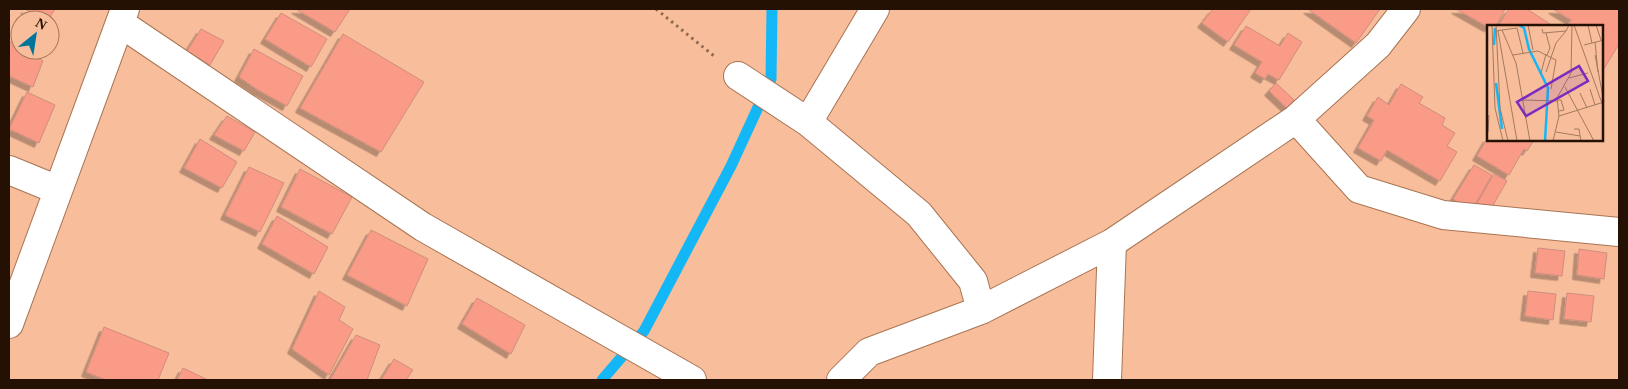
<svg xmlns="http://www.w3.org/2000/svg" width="1628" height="389" font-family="Georgia,serif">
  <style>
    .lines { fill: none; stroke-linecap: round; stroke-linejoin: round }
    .stream { stroke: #14b7f5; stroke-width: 11 }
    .building { fill: #fa9b87; stroke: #ce8d7f; filter: url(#shadow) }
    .minor-casing { stroke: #a97453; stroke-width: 30 }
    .path { stroke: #906951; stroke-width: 3; stroke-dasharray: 2.5 4; stroke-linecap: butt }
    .minor { stroke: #fff; stroke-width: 28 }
    .inset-river { fill: none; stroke: #14b7f5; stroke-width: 2.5 }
    .inset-road { fill: none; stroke: #a4795f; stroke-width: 1 }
    .view { fill: #7b2cbf; fill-opacity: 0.15; stroke: #7b2cbf; stroke-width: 2.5 }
    .inset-edge { fill: none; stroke: #251104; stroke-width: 2.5 }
  </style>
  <defs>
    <filter id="shadow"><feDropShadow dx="-4.5" dy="4.5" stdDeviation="0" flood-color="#0004"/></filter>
  </defs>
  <rect width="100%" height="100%" fill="#f8be9b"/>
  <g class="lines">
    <path class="stream" d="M 602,380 L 644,331 L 731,166 L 771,79 L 772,9"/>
  </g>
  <path class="building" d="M 25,9 L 55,9 L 48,20 Z
    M 296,9 L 350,9 L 335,32 Z
    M 1213,9 L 1251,9 L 1228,42 L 1202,23 Z
    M 1308,9 L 1380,9 L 1356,43 Z
    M 1456,9 L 1505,9 L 1496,26 L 1488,27 Z
    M 1509,9 L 1527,9 L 1553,26 L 1498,26 Z
    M 1553,9 L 1619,9 L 1619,44 L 1602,72 L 1602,26 L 1567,26 L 1571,20 Z
    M 281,13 L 327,39 L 311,67 L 265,39 Z
    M 1246,26 L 1280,46 L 1288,33 L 1302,42 L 1279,80 L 1268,74 L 1265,79 L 1255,73 L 1262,62 L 1234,45 Z
    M 201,29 L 224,41 L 210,65 L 187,51 Z
    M 343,34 L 424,82 L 381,152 L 300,108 Z
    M 9,41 L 20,48 L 20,50 L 24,50 L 43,61 L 33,87 L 9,76 Z
    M 254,49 L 303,76 L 287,106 L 258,90 L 239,77 Z
    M 1276,83 L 1294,100 L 1287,108 L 1269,91 Z
    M 1401,84 L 1423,97 L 1419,103 L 1445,118 L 1442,125 L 1455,133 L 1447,146 L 1457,152 L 1440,181 L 1387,150 L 1381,161 L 1358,148 L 1374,120 L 1367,116 L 1378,97 L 1389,105 Z
    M 27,92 L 55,105 L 39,143 L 9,129 Z
    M 227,116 L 255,132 L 244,151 L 214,135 Z
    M 1488,137 L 1488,140 L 1534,140 L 1527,151 L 1524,149 L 1509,175 L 1477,156 Z
    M 200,139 L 237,162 L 222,188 L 184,168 Z
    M 1474,165 L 1492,175 L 1472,210 L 1453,199 Z
    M 249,167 L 284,183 L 260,232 L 225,215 Z
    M 300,169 L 352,197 L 332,234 L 281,207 Z
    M 1494,174 L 1507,181 L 1489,212 L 1476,205 Z
    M 277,216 L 328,247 L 314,274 L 262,244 Z
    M 371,230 L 428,259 L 407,306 L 347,275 Z
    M 1538,248 L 1565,251 L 1562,276 L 1535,273 Z
    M 1579,249 L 1607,253 L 1604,279 L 1577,275 Z
    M 319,291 L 345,307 L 339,320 L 353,329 L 329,375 L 292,349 Z
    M 1528,291 L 1556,294 L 1553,320 L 1525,316 Z
    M 1567,293 L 1594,296 L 1591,322 L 1564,319 Z
    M 477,298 L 525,325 L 511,354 L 462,324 Z
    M 104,327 L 169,353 L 158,380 L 106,380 L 86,372 Z
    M 356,335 L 380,345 L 367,380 L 330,380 Z
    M 394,359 L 413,370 L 406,380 L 381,380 Z
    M 183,368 L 208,380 L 177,380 Z"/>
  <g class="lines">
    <g class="minor-casing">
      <path id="minor" d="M 120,23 L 423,227 L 692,380
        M 738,76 L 808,122 L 919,214 L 973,281 L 981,310
        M 1296,119 L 1359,189 L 1443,215 L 1619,232
        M 808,122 L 875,9
        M 9,170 L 58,190
        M 9,324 L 125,9
        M 841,380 L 869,352 L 981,310 L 1112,243 L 1296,119 L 1378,45 L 1406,9
        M 1107,380 L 1112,243"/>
    </g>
    <path class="path" d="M 656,9 L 714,56"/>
    <use href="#minor" class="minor"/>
  </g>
  <g transform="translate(1487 25)">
    <rect width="116" height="116" fill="#f8be9b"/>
    <path class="inset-river" d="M 32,0 L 37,3 L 42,24 L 61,63 L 58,116M 7,20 L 8,3M 9,58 L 15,104"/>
    <path class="inset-road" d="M 5,0 L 8,83 L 16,116M 9,0 L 13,83 L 21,116M 41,0 L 46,25M 87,0 L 117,84M 101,0 L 105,18M 109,0 L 114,15M 55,4 L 56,8 L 79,6 L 82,0M 15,5 L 30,3 L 36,28M 9,6 L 15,5 L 29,38 L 43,116M 11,6 L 30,116M 59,8 L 63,23 L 60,30M 108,17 L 111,47M 97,20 L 117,15M 26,30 L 51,26 L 69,35 L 64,64M 108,30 L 117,77M 59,47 L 69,18 L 79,6M 54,48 L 59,29M 82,53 L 101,48M 78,62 L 107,116M 103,64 L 108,80M 93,68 L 100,83M 35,75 L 71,76M 71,75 L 74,75 L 77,85 L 72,86M 72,91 L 117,77M 87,104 L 92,104 L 94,116M 1,107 L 2,90M 69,107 L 93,111M 66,116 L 72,91 L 70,73 L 84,48 L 85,0"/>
    <path class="view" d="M 92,41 L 101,56 L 39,91 L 30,77 Z"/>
    <rect width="116" height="116" class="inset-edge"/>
  </g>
  <rect width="1628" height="389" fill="none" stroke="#251104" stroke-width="20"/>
  <g transform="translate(35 35) rotate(30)"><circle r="24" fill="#f8be9b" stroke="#a4795f"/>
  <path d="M0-4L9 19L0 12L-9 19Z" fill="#00749d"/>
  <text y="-8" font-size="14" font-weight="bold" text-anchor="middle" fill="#251104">N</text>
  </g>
</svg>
